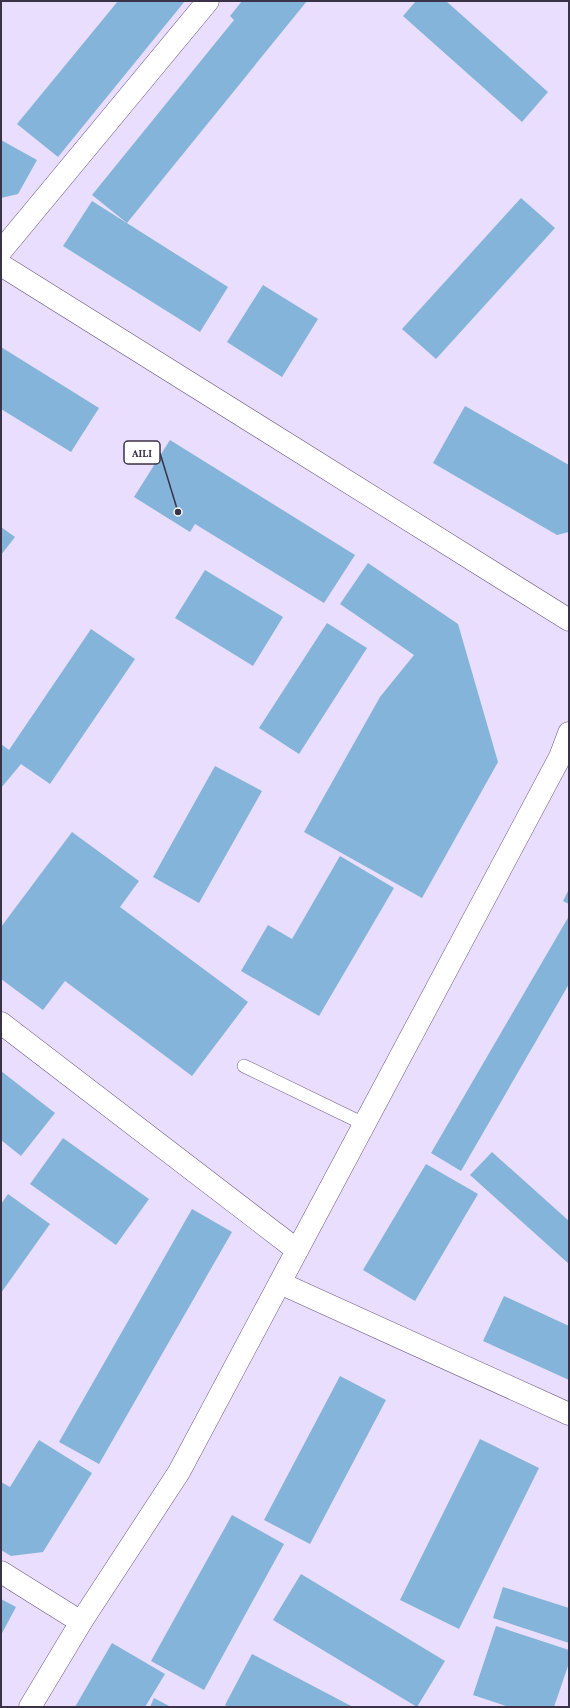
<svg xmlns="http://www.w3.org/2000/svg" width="570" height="1708" font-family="'Crimson Pro',serif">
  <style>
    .building { fill: #84b4da }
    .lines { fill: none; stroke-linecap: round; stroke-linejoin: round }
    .service-casing { stroke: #6c5987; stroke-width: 14 }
    .minor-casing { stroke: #6c5987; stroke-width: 23 }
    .tertiary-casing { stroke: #6c5987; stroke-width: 23 }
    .service { stroke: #fff; stroke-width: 13 }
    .minor { stroke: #fff; stroke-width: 22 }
    .tertiary { stroke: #fff; stroke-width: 22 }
    .leader { fill: none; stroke: #3a3247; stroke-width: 1.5 }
    .callout-dot { fill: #3a3247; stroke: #fff; stroke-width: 1.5 }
    .callout { fill: #fff; stroke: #3a3247; stroke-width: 1.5 }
    .callout-label { font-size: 11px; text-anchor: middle; font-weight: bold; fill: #3a3247 }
  </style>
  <rect width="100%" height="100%" fill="#eadefe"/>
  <path class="building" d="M 118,1 L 185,1 L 58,157 L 17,124 Z
    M 242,1 L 307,1 L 127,223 L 92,195 L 234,20 L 230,16 Z
    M 416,1 L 446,1 L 548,92 L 522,122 L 403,16 Z
    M 1,140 L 37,160 L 18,194 L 1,198 Z
    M 521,198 L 555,228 L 436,359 L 402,329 Z
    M 92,201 L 228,287 L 200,332 L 63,246 Z
    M 263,285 L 318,319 L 282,377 L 227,342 Z
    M 1,347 L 99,408 L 71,452 L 1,409 Z
    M 465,406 L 569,465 L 569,532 L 557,535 L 433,463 Z
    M 170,440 L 355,555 L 324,603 L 195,524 L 190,532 L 134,497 Z
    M 1,527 L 15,537 L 1,555 Z
    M 368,563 L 458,624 L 498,762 L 422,898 L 304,832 L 380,697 L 414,655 L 340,604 Z
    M 205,570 L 283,617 L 253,666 L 175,618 Z
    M 327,623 L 367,648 L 299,754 L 259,728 Z
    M 91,629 L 135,659 L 50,784 L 21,764 L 1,788 L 1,744 L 9,750 Z
    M 215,766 L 262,791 L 199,903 L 153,877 Z
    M 72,832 L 139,881 L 120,907 L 248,1002 L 192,1076 L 65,981 L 43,1010 L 1,979 L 1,927 Z
    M 340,856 L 394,888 L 319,1016 L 241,971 L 268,925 L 292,939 Z
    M 569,889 L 569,904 L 563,901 Z
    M 569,916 L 569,984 L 461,1171 L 431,1153 Z
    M 1,1071 L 55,1113 L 21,1156 L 1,1140 Z
    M 63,1138 L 149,1199 L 116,1245 L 30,1184 Z
    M 492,1152 L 569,1221 L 569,1264 L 470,1175 Z
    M 426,1164 L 478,1194 L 415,1301 L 363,1270 Z
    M 8,1194 L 50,1224 L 1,1293 L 1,1204 Z
    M 192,1209 L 232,1232 L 99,1464 L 59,1442 Z
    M 504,1296 L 569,1326 L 569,1380 L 483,1341 Z
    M 340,1376 L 386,1400 L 310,1544 L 264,1520 Z
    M 480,1439 L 539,1468 L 459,1629 L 400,1600 Z
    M 39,1440 L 92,1473 L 43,1552 L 11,1556 L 1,1550 L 1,1482 L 10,1487 Z
    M 232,1515 L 284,1544 L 204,1690 L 151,1661 Z
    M 301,1574 L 445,1661 L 417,1707 L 273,1620 Z
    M 503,1587 L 569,1608 L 569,1643 L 493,1618 Z
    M 1,1599 L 16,1607 L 1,1635 Z
    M 496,1626 L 569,1650 L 569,1663 L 554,1707 L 509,1707 L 473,1695 Z
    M 112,1643 L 165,1674 L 145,1707 L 75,1707 Z
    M 252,1654 L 353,1707 L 229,1707 L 225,1705 Z
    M 154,1698 L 171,1707 L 150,1707 Z"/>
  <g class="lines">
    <g class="service-casing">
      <path id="service" d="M 244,1066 L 364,1124"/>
    </g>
    <g class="minor-casing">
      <path id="minor" d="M 1,251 L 208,1
        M 1,1023 L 297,1250
        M 280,1283 L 569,1414
        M 1,1572 L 81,1622"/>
    </g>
    <g class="tertiary-casing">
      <path id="tertiary" d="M 1,265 L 569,620
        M 30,1707 L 81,1622 L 179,1472 L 560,757 L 569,733"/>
    </g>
    <use href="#service" class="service"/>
    <use href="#minor" class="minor"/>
    <use href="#tertiary" class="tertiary"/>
  </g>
  <path class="leader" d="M178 512L160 453"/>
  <circle class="callout-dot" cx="178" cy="512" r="4"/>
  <rect class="callout" x="124" y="441" width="36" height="23" rx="4"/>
  <g class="callout-label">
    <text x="142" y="457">AILI</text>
  </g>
  <rect width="570" height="1708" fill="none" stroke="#3a3247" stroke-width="4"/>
</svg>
